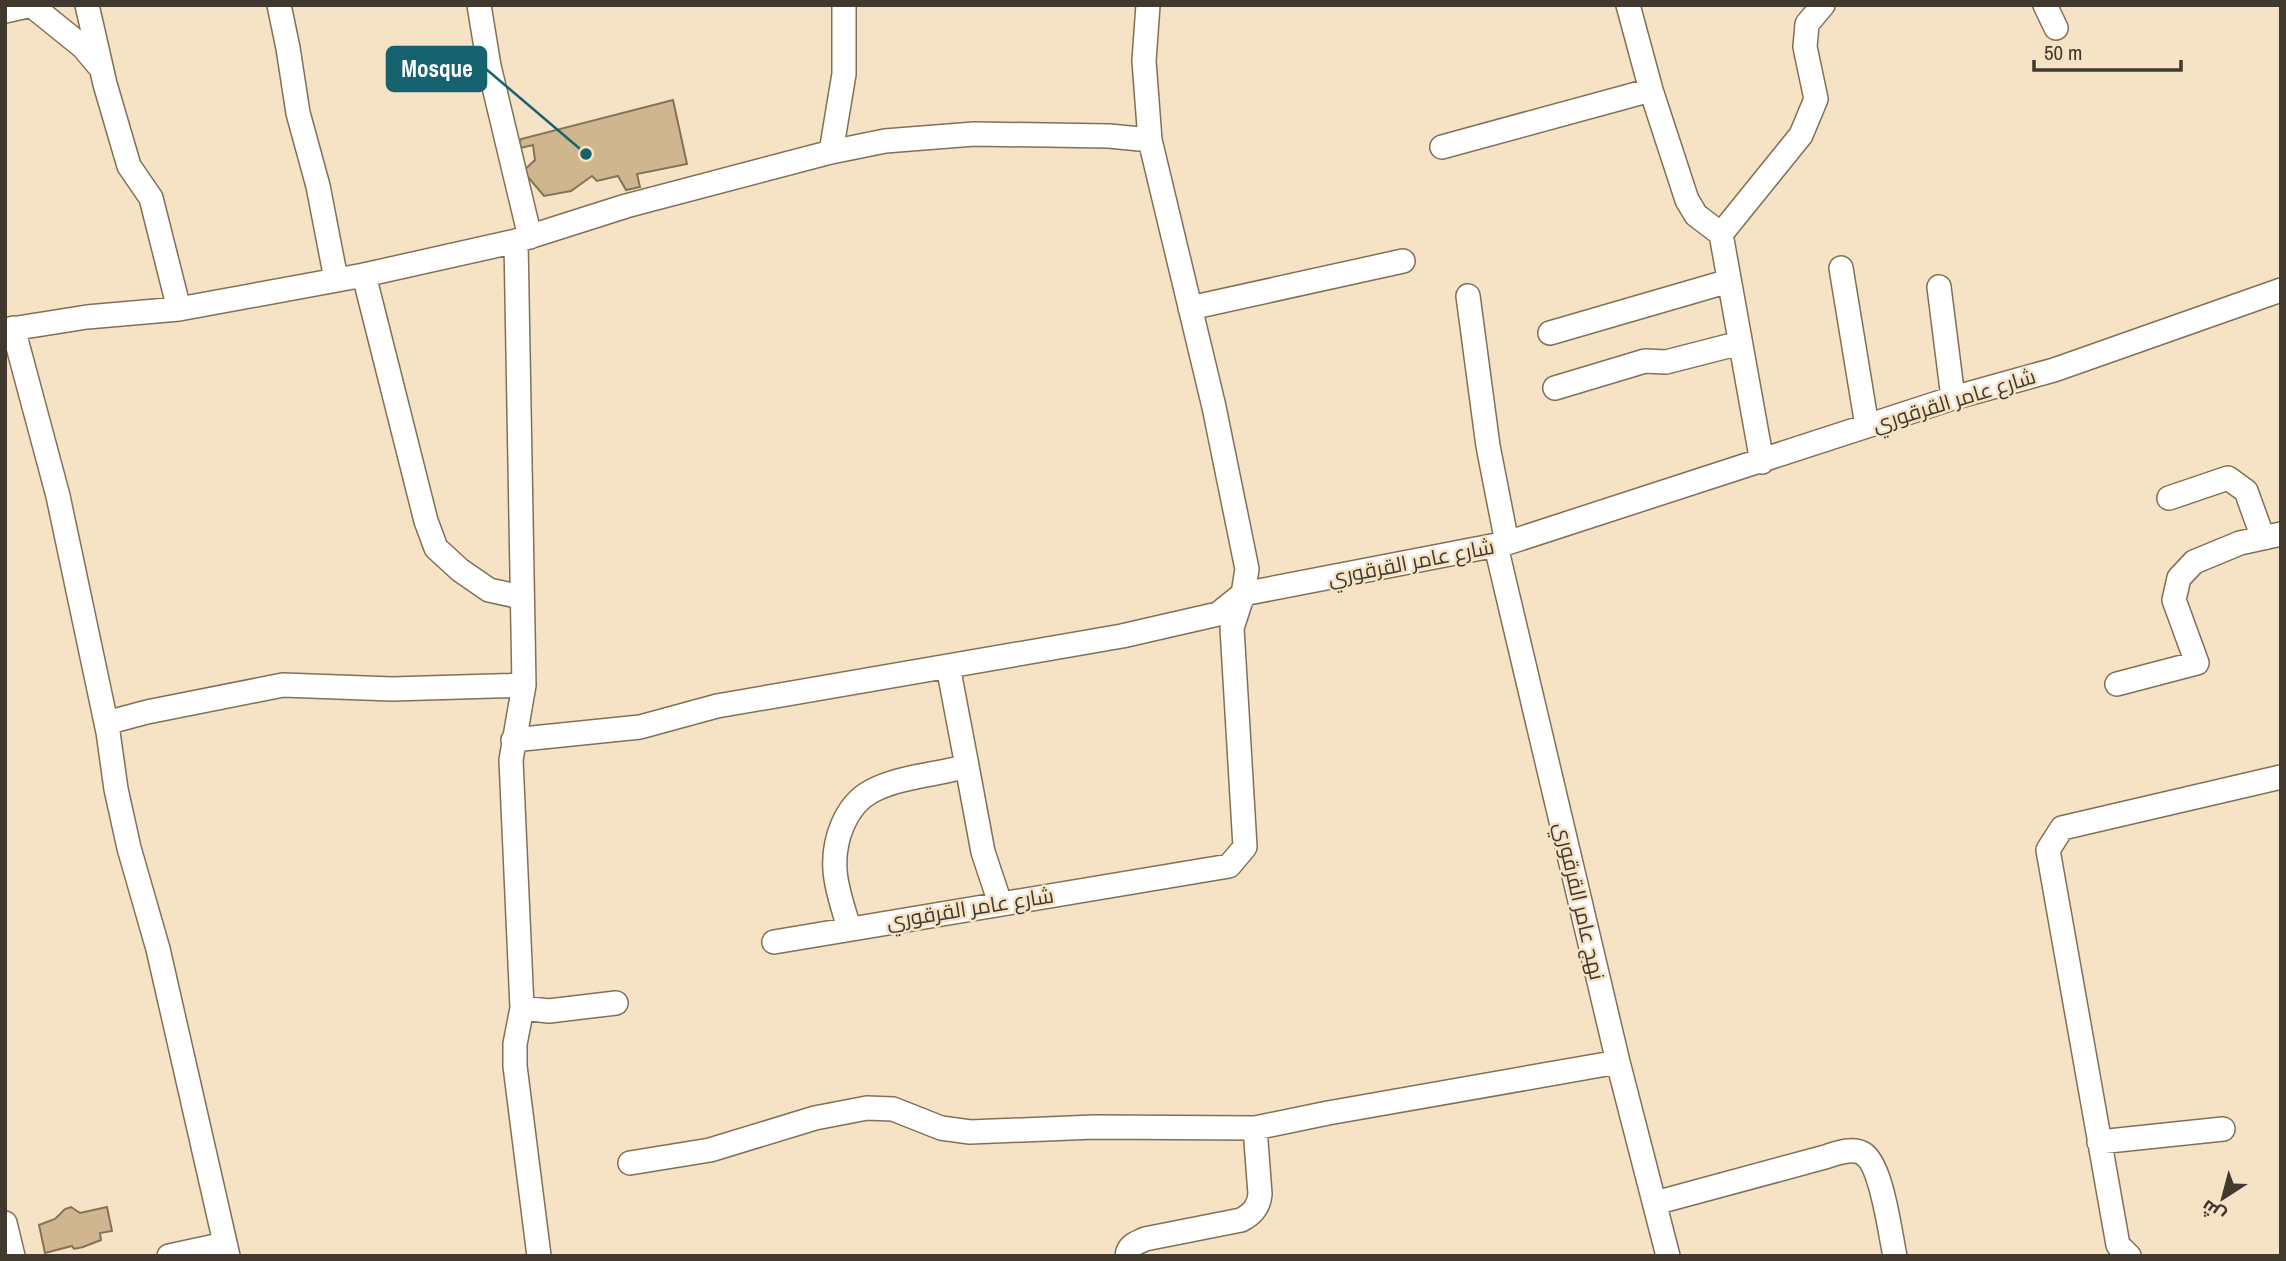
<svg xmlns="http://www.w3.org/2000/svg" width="2286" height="1261" font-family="'Archivo Narrow',Cairo,sans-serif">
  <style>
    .building { fill: #d0b68f; stroke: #857359; stroke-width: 2 }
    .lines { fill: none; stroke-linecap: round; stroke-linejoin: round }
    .street-casing { stroke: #827056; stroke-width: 26 }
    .street { stroke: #fff; stroke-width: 23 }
    .labels { text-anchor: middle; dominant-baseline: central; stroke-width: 5; stroke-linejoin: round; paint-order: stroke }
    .street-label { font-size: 21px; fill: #41392e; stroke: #f6e2c4 }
    .leader { fill: none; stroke: #17626f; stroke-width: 2.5 }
    .callout-dot { fill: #17626f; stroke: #f6e2c4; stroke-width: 2.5 }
    .callout { fill: #17626f; stroke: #17626f; stroke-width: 2.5 }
    .callout-label { font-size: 23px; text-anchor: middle; font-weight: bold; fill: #fff }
  </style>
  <rect width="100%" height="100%" fill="#f6e2c4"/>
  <path class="building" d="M 673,100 L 687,164 L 637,174 L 640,187 L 626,190 L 618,176 L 597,181 L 592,176 L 571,191 L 544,196 L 523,171 L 535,160 L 533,145 L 516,149 L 521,139 Z
    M 71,1207 L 80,1213 L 107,1207 L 112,1231 L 100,1233 L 101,1240 L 83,1247 L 74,1249 L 72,1246 L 45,1253 L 39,1225 L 55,1219 L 65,1209 Z"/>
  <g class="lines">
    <g class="street-casing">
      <path id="street" d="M 31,5 L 83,47 L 99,66
        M 87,5 L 105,84 L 129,166 L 151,198 L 179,309
        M 279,5 L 288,48 L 298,113 L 318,186 L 336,279
        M 479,5 L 489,66 L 530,237
        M 1148,5 L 1144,61 L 1150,140
        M 1628,5 L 1651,90 L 1687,200 L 1696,215 L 1721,234 L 1762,462
        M 2045,5 L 2056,28
        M 5,11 L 32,5
        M 1442,147 L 1651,90
        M 831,152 L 844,74 L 844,5
        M 1721,234 L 1801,135 L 1816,99 L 1805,47 L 1807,24 L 1823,5
        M 516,241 L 524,685 L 511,760 L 522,1008 L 515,1044 L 515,1066 L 539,1256
        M 1841,268 L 1867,426
        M 364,275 L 426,521 L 436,548 L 460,570 L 489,590 L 521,597
        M 1939,287 L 1953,398
        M 1468,296 L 1488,446 L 1507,543
        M 1190,308 L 1403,261
        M 13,328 L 58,496 L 108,732 L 116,789 L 129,848 L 158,949 L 228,1256
        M 5,330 L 87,317 L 179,309 L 364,275 L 516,241 L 626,206 L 831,152 L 885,141 L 974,134 L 1109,136 L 1150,140 L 1214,407 L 1247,569 L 1243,594 L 1218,614 L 1122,636 L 717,706 L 640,727 L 513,740
        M 1550,333 L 1729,281
        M 1555,388 L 1645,361 L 1666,362 L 1740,343
        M 2169,498 L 2228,478 L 2246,491 L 2263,538
        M 1496,546 L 1618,1062 L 1668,1256
        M 2117,684 L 2197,663 L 2174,600 L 2179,578 L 2194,562 L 2240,543 L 2281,534
        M 106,723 L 147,712 L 283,685 L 392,689 L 524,685
        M 967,766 L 983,852 L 1000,903
        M 849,928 C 844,910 836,889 835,870 C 833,841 845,805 872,791 C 900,776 937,775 967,766 L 948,666
        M 774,942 L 1229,866 L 1245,847 L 1232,628 L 1243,594 L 1507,543 L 1953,398 L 2054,370 L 2281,290
        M 522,1008 L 549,1011 L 616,1003
        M 2099,1142 L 2223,1129
        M 630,1163 L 710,1150 L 815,1118 L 867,1108 L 893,1109 L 941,1128 L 970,1132 L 1094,1127 L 1255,1128 L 1328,1113 L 1618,1062
        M 1655,1203 L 1825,1157 C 1835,1154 1851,1147 1862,1153 C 1882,1163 1890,1234 1895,1256
        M 5,1223 L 13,1256
        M 169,1256 L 225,1244
        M 1127,1256 C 1128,1245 1137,1243 1145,1239 L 1241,1220 C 1253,1214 1259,1206 1260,1194 L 1255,1128
        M 2129,1256 L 2118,1245 L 2048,850 L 2062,828 L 2281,777"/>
    </g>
    <use href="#street" class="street"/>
  </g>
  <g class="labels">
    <g class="street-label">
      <text transform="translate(1954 400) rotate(-17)">شارع عامر القرقوري</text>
      <text transform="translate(1411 562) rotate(-11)">شارع عامر القرقوري</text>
      <text transform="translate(1580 901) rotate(77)">نهج عامر القرقوري</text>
      <text transform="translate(970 908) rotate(-9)">شارع عامر القرقوري</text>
    </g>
  </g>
  <path class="leader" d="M586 154L486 69"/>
  <circle class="callout-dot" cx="586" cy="154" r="7"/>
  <rect class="callout" x="387" y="47" width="99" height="44" rx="7"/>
  <g class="callout-label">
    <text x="437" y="77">Mosque</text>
  </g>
  <rect width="2286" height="1261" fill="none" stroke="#41392e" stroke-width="14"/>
  <g transform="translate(2223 1198) rotate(216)" stroke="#f6e2c4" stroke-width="5" paint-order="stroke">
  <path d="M0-5L12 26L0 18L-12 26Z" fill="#41392e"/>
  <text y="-10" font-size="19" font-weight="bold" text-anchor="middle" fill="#41392e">ش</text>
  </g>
  <path d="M2034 60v10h147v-10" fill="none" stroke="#41392e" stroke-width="3.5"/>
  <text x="2044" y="60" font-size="21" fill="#41392e" stroke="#f6e2c4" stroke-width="5" paint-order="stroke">50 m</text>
</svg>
